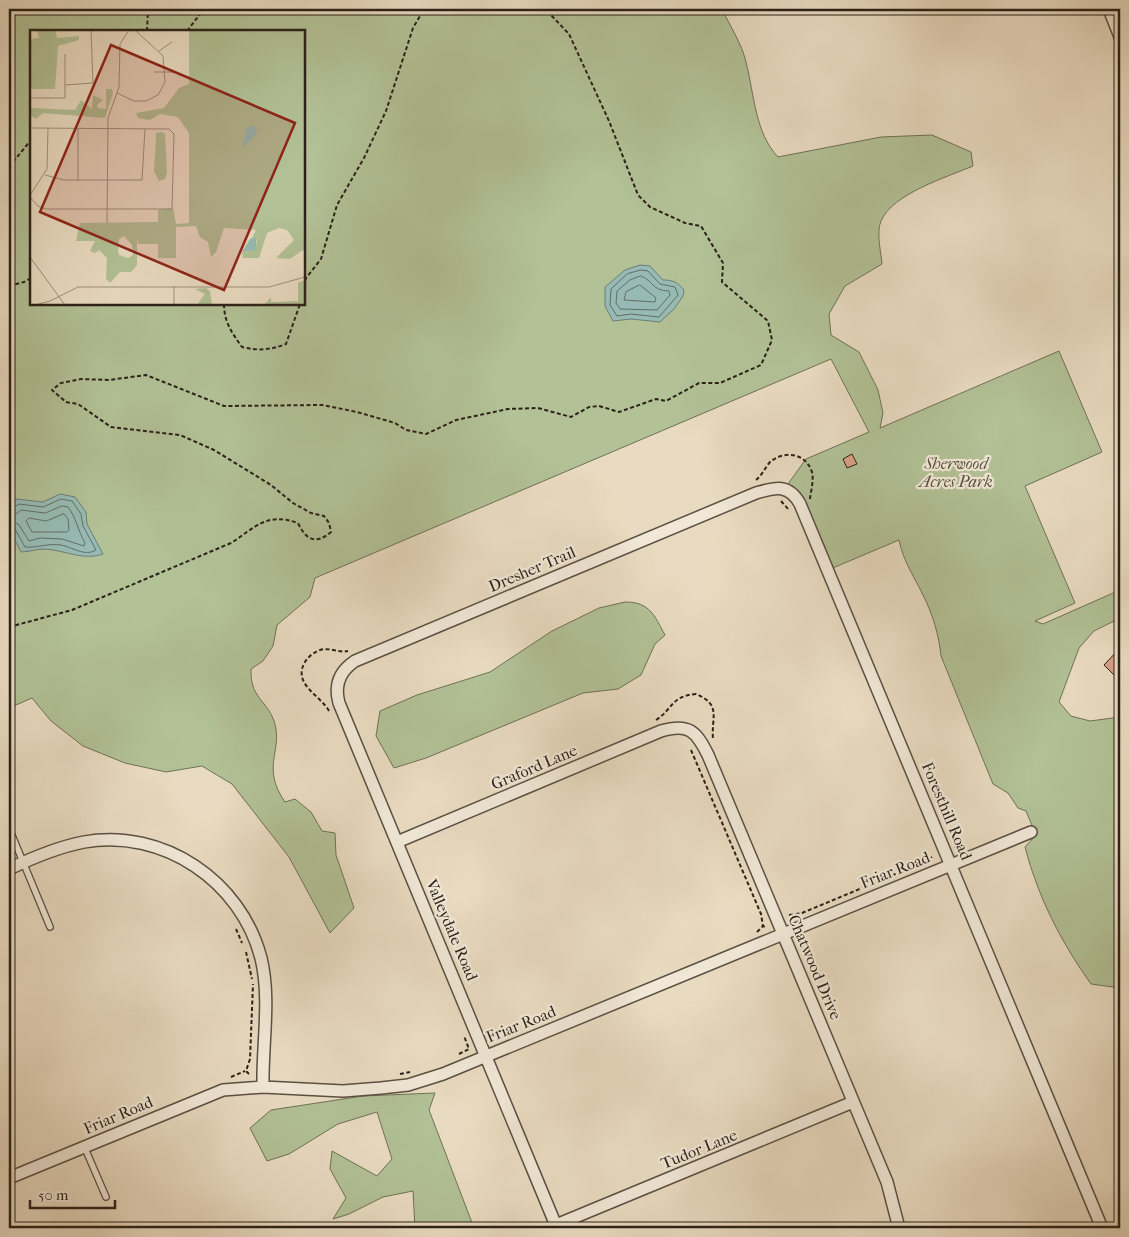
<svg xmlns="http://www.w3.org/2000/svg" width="1129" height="1237" font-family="'IM FELL French Canon',serif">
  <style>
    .green { fill: #b2c196; stroke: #6e7158; fill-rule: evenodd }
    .water { fill: #97bbb4; stroke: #6c7d76 }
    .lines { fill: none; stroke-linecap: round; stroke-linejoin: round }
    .shore { stroke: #616e66; stroke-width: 1 }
    .building { fill: #daa087; stroke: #2b2119 }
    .lane-casing { stroke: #5a5043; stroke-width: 8 }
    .street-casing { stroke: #5a5043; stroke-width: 14 }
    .path { stroke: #2b2119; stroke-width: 2; stroke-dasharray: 4 2.5; stroke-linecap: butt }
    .lane { stroke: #f1e8d7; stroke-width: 5.5 }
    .street { stroke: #f1e8d7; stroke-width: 11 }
    .labels { text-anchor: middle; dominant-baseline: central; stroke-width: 4.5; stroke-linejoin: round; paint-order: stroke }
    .park-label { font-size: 16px; font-style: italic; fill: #54513e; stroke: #f1e8d7 }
    .street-label { font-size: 16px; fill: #2b2119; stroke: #f1e8d7 }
    .inset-road { fill: none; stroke: #9d917e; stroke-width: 1 }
    .view { fill: #8f2418; fill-opacity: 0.15; stroke: #8f2418; stroke-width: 2.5 }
    .inset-edge { fill: none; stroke: #2b2119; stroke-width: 2.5 }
  </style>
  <rect width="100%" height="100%" fill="#e9dbc1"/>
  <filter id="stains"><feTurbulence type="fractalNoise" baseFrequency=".004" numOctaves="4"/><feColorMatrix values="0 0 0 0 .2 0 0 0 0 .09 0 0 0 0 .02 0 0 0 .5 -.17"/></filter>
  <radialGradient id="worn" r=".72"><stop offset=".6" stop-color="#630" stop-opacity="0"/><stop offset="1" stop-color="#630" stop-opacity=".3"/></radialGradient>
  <path class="green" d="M 9,9 L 722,9 C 730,26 742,44 746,62 C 754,93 755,133 778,157 L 881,137 L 932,135 L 971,152 L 973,166 C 947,177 892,194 881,221 C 876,232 881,252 882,264 L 845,286 L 829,314 L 831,335 L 859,352 L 878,390 L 883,413 L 880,428 L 1059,351 L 1102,452 L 1025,486 L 1075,603 L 1035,621 L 1043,624 L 1120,590 L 1120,618 L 1094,631 L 1079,648 L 1059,702 L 1071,716 L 1090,721 L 1120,717 L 1120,988 L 1091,984 C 1061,942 1038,897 1025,847 L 1036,835 L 1026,811 L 1018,808 L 1008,793 L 993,784 L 941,656 C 939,636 933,615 924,597 C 915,578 903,561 899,540 L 828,570 L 785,488 L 806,459 L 869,432 L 831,359 L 315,578 L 310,597 L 277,625 L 273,646 L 263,661 L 251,669 C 250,698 266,699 274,721 C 284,750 260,766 285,802 L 295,799 L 311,812 L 322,831 L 335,833 L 336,855 L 354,908 L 330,933 L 289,857 L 232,784 L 202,766 L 166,772 L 125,763 L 83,746 L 51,721 L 32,698 L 9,708 ZM 31,31 L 304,31 L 304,304 L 31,304 Z
    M 625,602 C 650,602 654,615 665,635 L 655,644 L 641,675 L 618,689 L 583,693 L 426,758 L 394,768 L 376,736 L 380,711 L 417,695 L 490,672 L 552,631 L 599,608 Z
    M 435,1093 L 429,1110 L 474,1228 L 415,1228 L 413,1191 L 383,1197 L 349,1214 L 333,1219 L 346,1198 L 330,1169 L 332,1151 L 377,1176 L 392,1159 L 377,1112 L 338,1124 L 289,1154 L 267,1161 L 250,1128 L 271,1110 L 363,1096 Z"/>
  <path class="water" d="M 640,265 L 650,266 L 663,280 C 673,280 677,282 684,290 L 683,296 L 674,309 L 660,322 L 631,319 L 613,321 L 605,306 L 605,287 L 625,270 Z
    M 60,494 L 75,497 L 86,512 L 87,524 L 103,554 C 83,561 65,550 44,549 C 37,549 29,552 21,552 C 12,534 1,516 16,499 L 43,502 Z"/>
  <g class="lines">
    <path class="shore" d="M 641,270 L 648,271 L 660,284 L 675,287 L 678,295 L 659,317 L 631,314 L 617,316 L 610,305 L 611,289 L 627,274 Z
      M 641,276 C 653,280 652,291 669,291 L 670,295 L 657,310 L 620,309 L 616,303 L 617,291 L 630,280 Z
      M 640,285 L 656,298 L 655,302 L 624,300 L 626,292 Z
      M 62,506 L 68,507 C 76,517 78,531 85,543 L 84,546 L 62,539 L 40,538 L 29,541 L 19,525 L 10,519 L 21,510 L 45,513 Z
      M 9,510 L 19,504 L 43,507 L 61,499 L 72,501 L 81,514 L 83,526 L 96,550 C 85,557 72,547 61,545 C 48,543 37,548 25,547 L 15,529 L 9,527
      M 64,514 L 68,519 L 69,530 L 67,532 L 32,532 L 26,521 L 29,518 L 46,521 Z"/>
  </g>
  <path class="building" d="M 852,454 L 857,464 L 847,468 L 843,459 Z
    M 1120,648 L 1120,681 L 1104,665 Z"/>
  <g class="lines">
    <g class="lane-casing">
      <path id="lane" d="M 9,828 L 50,927
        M 84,1146 L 106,1197"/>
    </g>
    <g class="street-casing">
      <path id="street" d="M 1109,9 L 1120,37
        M 397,842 L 661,731 C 689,723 696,731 708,755 L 887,1182 L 899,1228
        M 9,869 C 32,858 58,847 84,842 C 163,828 241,881 261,958 C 271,999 262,1045 263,1087
        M 9,1178 L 223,1090 L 263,1087 L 343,1091 L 381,1088 L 408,1085 L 443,1074 L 1031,832
        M 556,1225 L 853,1102
        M 557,1228 L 339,703 C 334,685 340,671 355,661 L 756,493 C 776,487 789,484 800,504 L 1102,1228"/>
    </g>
    <path class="path" d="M 147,31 L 148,9
      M 187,31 L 204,9
      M 9,167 L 31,140
      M 9,286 L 24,282 L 31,278
      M 304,287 L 306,278 L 321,259 L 337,205 L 364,158 L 386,111 L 413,28 L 424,9
      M 224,304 C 224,322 232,333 242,347 C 259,351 270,350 286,344 L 300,304
      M 756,480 C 762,475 765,468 770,462 C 784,450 806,453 812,472 C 814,480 811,490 810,499
      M 781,501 L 789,510
      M 9,627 L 72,610 L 231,543 C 256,527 266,512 298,523 C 306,540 316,545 331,532 L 329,523 L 324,516 L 311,513 L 293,503 L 271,485 L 214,450 L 180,435 L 111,427 L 78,404 L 66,402 L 52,390 L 61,383 L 81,379 L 109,380 L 146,375 L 224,406 L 322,405 L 357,412 L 395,423 L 406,430 L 426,434 L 456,420 L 508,409 L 538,408 L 571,417 L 589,407 L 599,406 L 619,412 L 656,399 L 666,401 L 699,383 L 720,383 L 761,365 L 772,340 L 768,321 L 722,282 L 723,263 L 701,226 L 685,223 L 650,207 L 638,195 L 609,121 L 569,34 L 550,14 L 550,9
      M 329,711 C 320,695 292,684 305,662 C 308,657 314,652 320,650 C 330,647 338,653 348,651
      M 656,720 C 673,709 671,696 696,694 C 722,705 711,717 713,739
      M 691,750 L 761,914 L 763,926 L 767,928
      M 955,848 L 956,846 L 964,847
      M 926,862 L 932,857
      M 789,915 L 802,913 L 910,868
      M 236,929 L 242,943
      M 757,932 L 763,926
      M 246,952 L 252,979
      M 459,1054 L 469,1049 L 464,1036
      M 249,1074 L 246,1071 L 250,1059 L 253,984
      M 400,1074 L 410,1072
      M 231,1077 L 245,1071"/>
    <use href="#lane" class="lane"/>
    <use href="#street" class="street"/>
  </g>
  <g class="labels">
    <g class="park-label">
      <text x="956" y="463">Sherwood<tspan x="956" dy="18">Acres Park</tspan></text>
    </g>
    <g class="street-label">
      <text transform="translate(532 569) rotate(-23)">Dresher Trail</text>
      <text transform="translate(534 767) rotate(-23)">Graford Lane</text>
      <text transform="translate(947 811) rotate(67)">Foresthill Road</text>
      <text transform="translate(895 870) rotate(-22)">Friar Road</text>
      <text transform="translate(452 930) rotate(67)">Valleydale Road</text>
      <text transform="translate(815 967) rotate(67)">Chatwood Drive</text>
      <text transform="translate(521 1024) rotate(-22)">Friar Road</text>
      <text transform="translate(118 1115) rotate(-23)">Friar Road</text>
      <text transform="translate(699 1149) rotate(-22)">Tudor Lane</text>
    </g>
  </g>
  <g transform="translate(30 30)">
    <rect width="275" height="275" fill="#e9dbc1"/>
    <path d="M 7,0 L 25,0 L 27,8 L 49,6 L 49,10 L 28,16 L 25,59 L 0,59 L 0,9 L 9,8 ZM 159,0 L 275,0 L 275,223 L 273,220 L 260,229 L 246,228 L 264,210 L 257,200 L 249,198 L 237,203 L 229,228 L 213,228 L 212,222 L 227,220 L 227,209 L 222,208 L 226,200 L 194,198 L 186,222 L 181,227 L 178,212 L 170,207 L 166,196 L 146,197 L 146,228 L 128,228 L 128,214 L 108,214 L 107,207 L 107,235 L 101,242 L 90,242 L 80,253 L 76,249 L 77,228 L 69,220 L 65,223 L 60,221 L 65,211 L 46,211 L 50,193 L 128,192 L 128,180 L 143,178 L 146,194 L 159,193 L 159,103 L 148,87 L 130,84 L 120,90 L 108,88 L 106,83 L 134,78 L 149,58 L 159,54 ZM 94,206 L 102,215 L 103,225 L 98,228 L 89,225 L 88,221 L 89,209 ZM 76,59 L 82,59 L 83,63 L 75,88 L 13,83 L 6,89 L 0,85 L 0,78 L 45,80 L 51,70 L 62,79 L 63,65 L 73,70 L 67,75 L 68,78 L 76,79 ZM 132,102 L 135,104 L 137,143 L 135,149 L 129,151 L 124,141 L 126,108 L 126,103 ZM 275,250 L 275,275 L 234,275 L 241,267 L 241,272 L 268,271 L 268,253 ZM 176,258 L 180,261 L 182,275 L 167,275 L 175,264 L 165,259 Z" fill="#b2c196" fill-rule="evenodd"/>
    <path d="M 221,96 L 226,97 L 227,103 L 212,118 L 217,98 ZM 226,207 L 227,220 L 212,222 L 220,209 Z" fill="#97bbb4"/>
    <path class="inset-road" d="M 129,21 L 142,12M 124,42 L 145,42M 35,55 L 63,53 L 61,0M 87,63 L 104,71 L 116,71 L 128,65 L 135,52 L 133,26 L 105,0M 0,68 L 35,68 L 35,24M 0,98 L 139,99 L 144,104 L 142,179 L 16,179 L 8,176 L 0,167M 15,145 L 34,150 L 112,150 L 115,99M 48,150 L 48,98M 0,165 L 17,139 L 18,98M 77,193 L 78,88 L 89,57 L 90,14 L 99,0M 0,227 L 35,275M 5,275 L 20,271 L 48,257 L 239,257 L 275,247M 144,275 L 144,256"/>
    <path class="view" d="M 81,15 L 265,93 L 194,260 L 10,182 Z"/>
    <rect width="275" height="275" class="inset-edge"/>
  </g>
  <rect width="1129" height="1237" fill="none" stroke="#e9dbc1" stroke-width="30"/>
  <rect x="10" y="10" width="1109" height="1217" fill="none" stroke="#2b2119" stroke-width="2.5"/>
  <rect x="15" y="15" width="1099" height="1207" fill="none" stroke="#2b2119"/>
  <path d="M30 1200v8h85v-8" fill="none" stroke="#2b2119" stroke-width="2.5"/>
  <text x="38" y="1200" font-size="15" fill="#2b2119" stroke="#f1e8d7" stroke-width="4" paint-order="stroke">50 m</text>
  <rect width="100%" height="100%" filter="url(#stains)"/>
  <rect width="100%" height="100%" fill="url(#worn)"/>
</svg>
